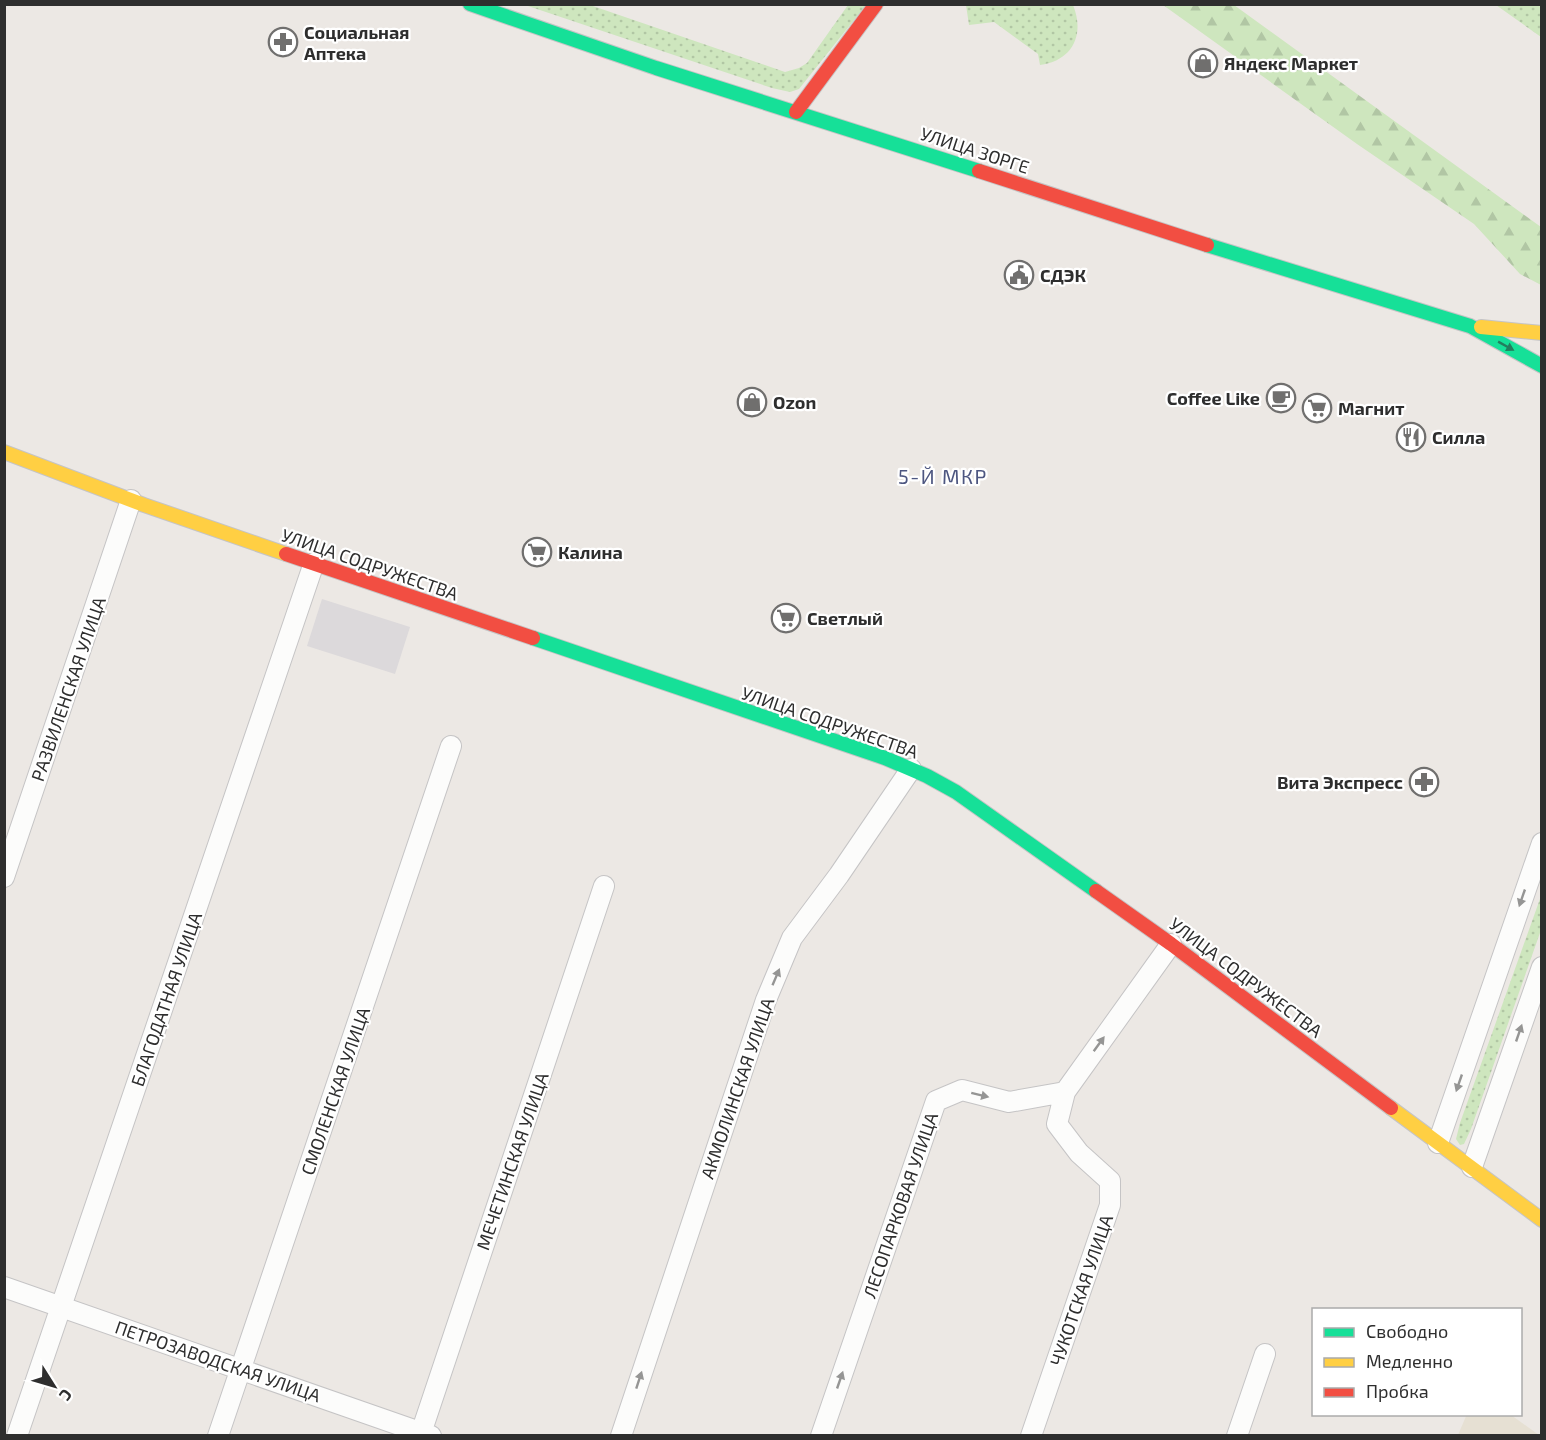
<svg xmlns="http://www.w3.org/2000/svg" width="1546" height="1440" font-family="'Exo 2',sans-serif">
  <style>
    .industrial { fill: #dcd9db }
    .education { fill: #e6e0d3 }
    .grass { fill: url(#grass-dots) }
    .forest { fill: url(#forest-firs) }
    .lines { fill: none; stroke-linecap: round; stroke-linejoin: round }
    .street-casing { stroke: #c5c4c5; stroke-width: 22 }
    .fast-casing { stroke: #c5c4c5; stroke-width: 16 }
    .slow-casing { stroke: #c5c4c5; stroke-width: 16 }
    .jam-casing { stroke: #c5c4c5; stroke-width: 16 }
    .street { stroke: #fcfcfb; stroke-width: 20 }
    .fast { stroke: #16e098; stroke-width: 14 }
    .slow { stroke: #ffcf43; stroke-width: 14 }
    .jam { stroke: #f24e42; stroke-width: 14 }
    .oneway { fill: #237e5e }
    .oneway2 { fill: #959594 }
    .labels { text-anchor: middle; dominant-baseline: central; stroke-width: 4.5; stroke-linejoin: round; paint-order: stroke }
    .poi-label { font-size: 18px; font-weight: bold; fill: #2e2e2e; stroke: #fff; text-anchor: start }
    .street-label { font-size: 18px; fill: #2e2e2e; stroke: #fff }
    .neighbourhood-label { font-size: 20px; letter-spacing: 1.5px; fill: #4d5680; stroke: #fff }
  </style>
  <defs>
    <pattern id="grass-dots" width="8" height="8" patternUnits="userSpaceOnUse" patternTransform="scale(1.5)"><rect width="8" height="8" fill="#cee6be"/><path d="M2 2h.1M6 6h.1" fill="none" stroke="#b1c6a4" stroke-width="1.8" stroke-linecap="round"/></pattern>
    <pattern id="forest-firs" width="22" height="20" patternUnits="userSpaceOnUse" patternTransform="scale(1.5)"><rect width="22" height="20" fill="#cee6be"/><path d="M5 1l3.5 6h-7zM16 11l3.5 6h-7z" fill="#b1c6a4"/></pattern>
  </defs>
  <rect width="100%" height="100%" fill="#ece8e4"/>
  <path class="industrial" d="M 322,599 L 410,627 L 395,674 L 307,646 Z"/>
  <path class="education" d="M 1467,1414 L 1511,1415 L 1539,1435 L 1458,1435 Z"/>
  <path class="grass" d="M 525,5 L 590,5 L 785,72 L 799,68 L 807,63 L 848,5 L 866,5 L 799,89 L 790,92 L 772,88 Z
    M 966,5 L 1073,5 C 1085,34 1073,61 1040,65 L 1038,54 L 994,22 L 969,25 Z
    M 1496,5 L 1541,5 L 1541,37 Z
    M 1541,896 L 1541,930 L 1471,1129 L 1464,1144 L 1460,1145 L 1456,1139 L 1460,1123 Z"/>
  <path class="forest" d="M 1163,5 L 1234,5 L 1541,227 L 1541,285 L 1520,274 L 1474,224 L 1357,144 Z"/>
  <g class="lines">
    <g class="street-casing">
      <path id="street" d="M 4,877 L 131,500
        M 1438,1143 L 1542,843
        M 1472,1167 L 1542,967
        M 4,1287 L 431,1436
        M 17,1436 L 314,563
        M 218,1436 L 451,746
        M 420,1436 L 604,886
        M 621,1436 L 766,1000 L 792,938 L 839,875 L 911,769
        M 821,1436 L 936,1101 L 962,1090 L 1009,1102 L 1065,1092
        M 1031,1436 L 1110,1205 L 1110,1181 L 1079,1153 L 1057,1124 L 1065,1092 L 1171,944
        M 1237,1436 L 1265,1354"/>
    </g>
    <g class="fast-casing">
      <path id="fast" d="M 470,4 L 656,68 L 979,171
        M 1207,245 L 1470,326 L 1542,366
        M 533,638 L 885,758 L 927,776 L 956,792 L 1096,891"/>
    </g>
    <g class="slow-casing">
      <path id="slow" d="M 1481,327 L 1542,333
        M 4,452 L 144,505 L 286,554
        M 1391,1108 L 1542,1220"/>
    </g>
    <g class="jam-casing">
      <path id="jam" d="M 796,112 L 876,4
        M 979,171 L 1207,245
        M 286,554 L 533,638
        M 1096,891 L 1171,944 L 1391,1108"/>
    </g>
    <use href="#street" class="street"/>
    <use href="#fast" class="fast"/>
    <use href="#slow" class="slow"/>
    <use href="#jam" class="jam"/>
  </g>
  <defs><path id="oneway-solid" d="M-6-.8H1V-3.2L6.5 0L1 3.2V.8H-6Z" transform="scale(1.5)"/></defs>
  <use class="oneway" href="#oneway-solid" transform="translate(1506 346) rotate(29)"/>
  <g class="oneway2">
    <use href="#oneway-solid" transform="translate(1522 898) rotate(109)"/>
    <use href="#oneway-solid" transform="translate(776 977) rotate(-67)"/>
    <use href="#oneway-solid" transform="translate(1519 1033) rotate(-71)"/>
    <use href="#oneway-solid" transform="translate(1099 1044) rotate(-54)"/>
    <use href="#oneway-solid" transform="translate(1459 1083) rotate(109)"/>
    <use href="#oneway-solid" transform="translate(980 1095) rotate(14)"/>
    <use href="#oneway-solid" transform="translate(639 1380) rotate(-72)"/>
    <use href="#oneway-solid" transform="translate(840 1380) rotate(-71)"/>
  </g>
  <defs>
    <g id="pharmacy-ring" transform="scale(1.5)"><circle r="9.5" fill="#fff" stroke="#706f6e" stroke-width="1.5"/><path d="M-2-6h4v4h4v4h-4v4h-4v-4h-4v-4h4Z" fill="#706f6e"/></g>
    <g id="shop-ring" transform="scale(1.5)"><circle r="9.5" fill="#fff" stroke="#706f6e" stroke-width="1.5"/><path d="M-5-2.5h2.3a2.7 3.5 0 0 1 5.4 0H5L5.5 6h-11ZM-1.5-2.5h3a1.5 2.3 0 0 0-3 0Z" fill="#706f6e"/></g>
    <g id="civic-ring" transform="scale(1.5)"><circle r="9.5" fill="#fff" stroke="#706f6e" stroke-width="1.5"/><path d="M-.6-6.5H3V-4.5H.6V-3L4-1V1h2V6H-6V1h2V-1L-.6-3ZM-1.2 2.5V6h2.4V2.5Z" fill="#706f6e"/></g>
    <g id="cafe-ring" transform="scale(1.5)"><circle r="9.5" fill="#fff" stroke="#706f6e" stroke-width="1.5"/><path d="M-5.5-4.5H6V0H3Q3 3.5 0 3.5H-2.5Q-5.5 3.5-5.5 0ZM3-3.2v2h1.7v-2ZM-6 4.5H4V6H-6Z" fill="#706f6e"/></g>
    <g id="supermarket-ring" transform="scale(1.5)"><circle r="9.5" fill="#fff" stroke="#706f6e" stroke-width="1.5"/><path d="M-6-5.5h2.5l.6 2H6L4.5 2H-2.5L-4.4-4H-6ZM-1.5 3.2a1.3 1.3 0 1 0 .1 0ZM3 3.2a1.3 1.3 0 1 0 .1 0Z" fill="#706f6e"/></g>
    <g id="restaurant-ring" transform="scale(1.5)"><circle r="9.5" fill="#fff" stroke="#706f6e" stroke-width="1.5"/><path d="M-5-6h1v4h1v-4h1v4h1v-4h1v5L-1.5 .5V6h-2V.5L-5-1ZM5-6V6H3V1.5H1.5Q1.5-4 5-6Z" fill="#706f6e"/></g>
  </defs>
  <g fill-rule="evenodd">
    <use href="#pharmacy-ring" x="283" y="42"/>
    <use href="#shop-ring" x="1203" y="63"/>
    <use href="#civic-ring" x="1019" y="275"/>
    <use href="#cafe-ring" x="1281" y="398"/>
    <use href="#shop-ring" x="752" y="402"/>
    <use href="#supermarket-ring" x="1317" y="408"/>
    <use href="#restaurant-ring" x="1411" y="437"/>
    <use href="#supermarket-ring" x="537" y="552"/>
    <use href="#supermarket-ring" x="786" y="618"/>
    <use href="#pharmacy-ring" x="1424" y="782"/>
  </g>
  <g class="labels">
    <g class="poi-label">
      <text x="304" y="32">Социальная<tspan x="304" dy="21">Аптека</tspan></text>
      <text x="1224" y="63">Яндекс Маркет</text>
      <text x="1040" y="275">СДЭК</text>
      <text x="1260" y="398" text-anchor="end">Coffee Like</text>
      <text x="773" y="402">Ozon</text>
      <text x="1338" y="408">Магнит</text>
      <text x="1432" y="437">Силла</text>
      <text x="558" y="552">Калина</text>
      <text x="807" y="618">Светлый</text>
      <text x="1403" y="782" text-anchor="end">Вита Экспресс</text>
    </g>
    <g class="street-label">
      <text transform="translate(975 150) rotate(18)">УЛИЦА ЗОРГЕ</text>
      <text transform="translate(370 564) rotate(19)">УЛИЦА СОДРУЖЕСТВА</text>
      <text transform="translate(68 689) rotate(-71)">РАЗВИЛЕНСКАЯ УЛИЦА</text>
      <text transform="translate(830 722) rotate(19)">УЛИЦА СОДРУЖЕСТВА</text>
      <text transform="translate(1246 977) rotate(37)">УЛИЦА СОДРУЖЕСТВА</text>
      <text transform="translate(166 999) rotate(-71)">БЛАГОДАТНАЯ УЛИЦА</text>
      <text transform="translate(737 1088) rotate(-71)">АКМОЛИНСКАЯ УЛИЦА</text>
      <text transform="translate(335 1091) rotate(-71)">СМОЛЕНСКАЯ УЛИЦА</text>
      <text transform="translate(512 1161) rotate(-71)">МЕЧЕТИНСКАЯ УЛИЦА</text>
      <text transform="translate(900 1205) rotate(-71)">ЛЕСОПАРКОВАЯ УЛИЦА</text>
      <text transform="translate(1081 1290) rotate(-71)">ЧУКОТСКАЯ УЛИЦА</text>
      <text transform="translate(218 1361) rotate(19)">ПЕТРОЗАВОДСКАЯ УЛИЦА</text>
    </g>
    <g class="neighbourhood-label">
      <text x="943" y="476">5-Й МКР</text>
    </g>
  </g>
  <rect width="1546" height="1440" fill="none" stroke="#2e2e2e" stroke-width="12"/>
  <rect x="1312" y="1308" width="210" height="108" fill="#ffffff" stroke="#ababab" stroke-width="1.5"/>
  <rect x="1324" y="1328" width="30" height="9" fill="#16e098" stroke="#ababab" stroke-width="1.5"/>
  <text x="1366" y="1338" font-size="18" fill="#2e2e2e">Свободно</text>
  <rect x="1324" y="1358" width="30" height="9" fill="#ffcf43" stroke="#ababab" stroke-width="1.5"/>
  <text x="1366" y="1368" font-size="18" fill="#2e2e2e">Медленно</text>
  <rect x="1324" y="1388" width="30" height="9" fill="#f24e42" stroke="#ababab" stroke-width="1.5"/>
  <text x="1366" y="1398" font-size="18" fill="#2e2e2e">Пробка</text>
  <g transform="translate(54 1386) rotate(127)" stroke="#ffffff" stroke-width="4.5" paint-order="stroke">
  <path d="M0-4.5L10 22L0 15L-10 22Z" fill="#2e2e2e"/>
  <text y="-9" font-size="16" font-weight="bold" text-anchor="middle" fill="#2e2e2e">С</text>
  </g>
</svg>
